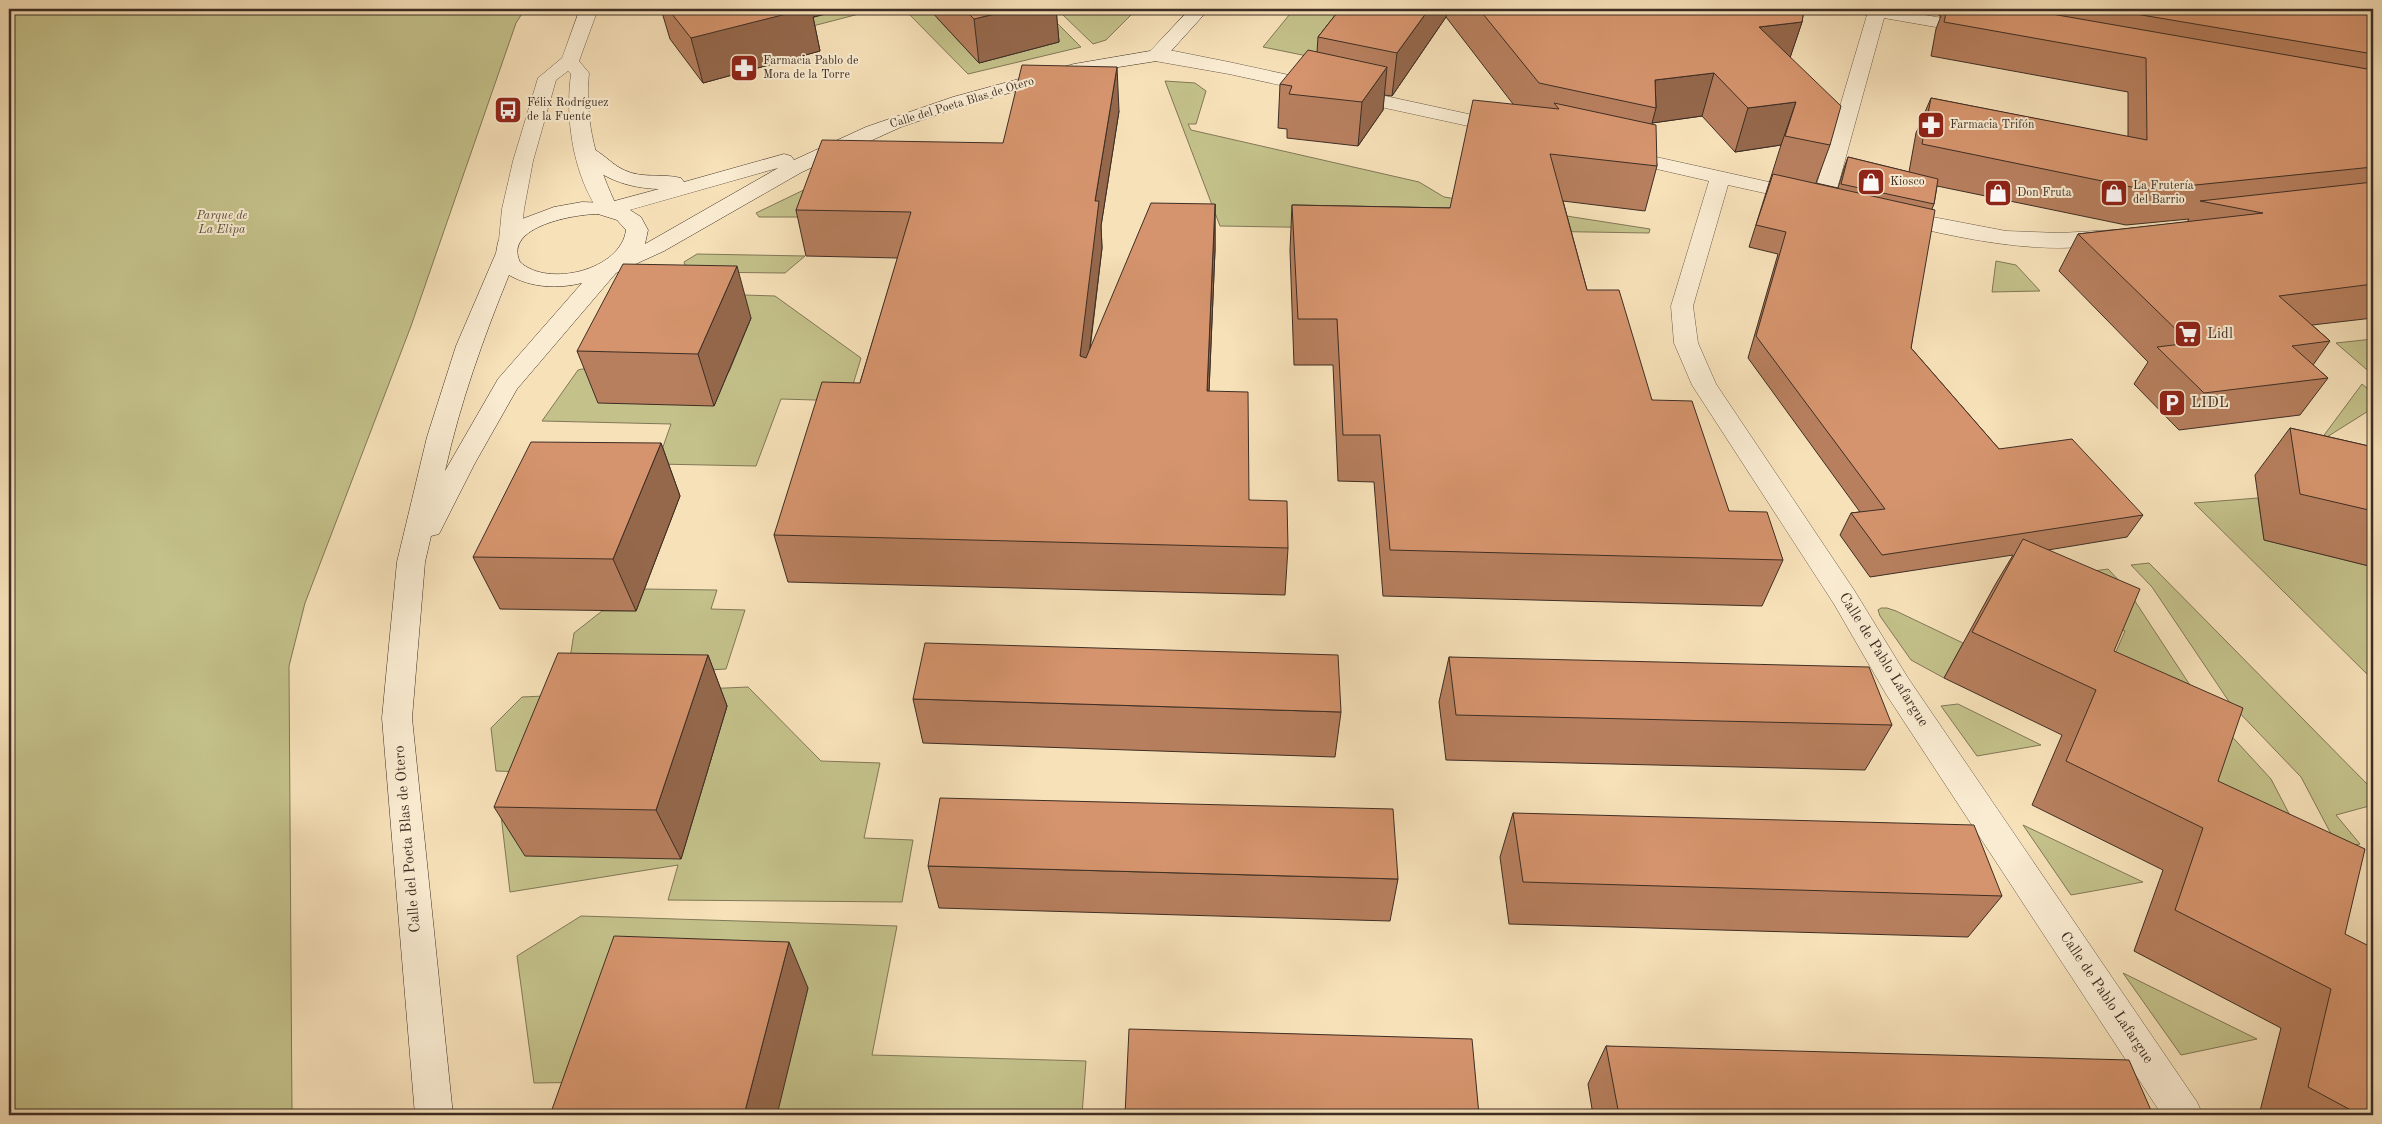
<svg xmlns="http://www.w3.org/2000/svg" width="2382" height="1124" font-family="'Old Standard TT',serif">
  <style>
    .green { fill: #c4c18a; stroke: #817857 }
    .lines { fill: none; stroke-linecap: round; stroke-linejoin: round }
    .street-casing { stroke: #6c5b49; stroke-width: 1 }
    .secondary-casing { stroke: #3e2e24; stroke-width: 1 }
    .street { fill: #faecd2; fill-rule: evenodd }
    .secondary { fill: #faecd2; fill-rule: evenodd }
    .wall { fill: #b77f5e; stroke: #3e2e24 }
    .shaded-wall { fill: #95684c; stroke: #3e2e24 }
    .building { fill: #d5946d; stroke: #3e2e24 }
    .labels { text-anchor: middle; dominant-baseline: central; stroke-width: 4; stroke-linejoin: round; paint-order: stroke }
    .far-poi-label { font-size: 12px; fill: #3e2e24; stroke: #faecd2; text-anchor: start }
    .far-street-label { font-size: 12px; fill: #3e2e24; stroke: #faecd2 }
    .far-park-label { font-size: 12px; font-style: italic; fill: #594b38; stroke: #faecd2 }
    .poi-label { font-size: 15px; fill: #3e2e24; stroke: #faecd2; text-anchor: start }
    .street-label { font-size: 15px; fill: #3e2e24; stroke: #faecd2 }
  </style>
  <rect width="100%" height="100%" fill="#f7e1b9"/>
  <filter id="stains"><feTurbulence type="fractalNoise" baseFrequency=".004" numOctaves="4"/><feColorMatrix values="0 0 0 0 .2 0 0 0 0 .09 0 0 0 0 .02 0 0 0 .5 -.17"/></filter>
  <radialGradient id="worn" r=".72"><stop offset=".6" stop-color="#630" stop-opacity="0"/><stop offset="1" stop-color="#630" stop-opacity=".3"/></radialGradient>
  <path class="green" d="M 9,9 L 525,9 L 516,23 L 411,326 L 305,603 L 289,666 L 292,1115 L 9,1115 Z
    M 845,9 L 878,9 L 809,27 L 803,20 Z
    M 910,9 L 972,9 L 937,18 L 979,63 L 1052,18 L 1081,47 L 968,74 L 905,10 Z
    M 1089,9 L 1137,9 L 1106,40 L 1093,44 L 1063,15 Z
    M 1294,9 L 1366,9 L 1327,60 L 1263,47 Z
    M 1165,81 L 1195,83 L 1206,91 L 1196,124 L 1188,124 L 1191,130 L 1419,182 L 1444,197 L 1650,229 L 1649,233 L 1220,226 Z
    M 812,186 L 819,217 L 759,217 L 756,213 Z
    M 697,254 L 805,256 L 785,273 L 687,272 L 684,262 Z
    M 1996,261 L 2016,265 L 2040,291 L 1992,292 Z
    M 653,292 L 775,296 L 861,358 L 848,401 L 781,399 L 756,466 L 657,464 L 671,424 L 542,421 L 578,370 L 582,369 L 729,372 L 751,318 Z
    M 2373,339 L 2373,375 L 2336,343 Z
    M 2362,384 L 2373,393 L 2373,408 L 2319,442 Z
    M 2258,498 L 2264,540 L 2369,566 L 2373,584 L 2373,680 L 2194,503 Z
    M 2149,563 L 2373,790 L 2373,805 L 2336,815 L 2360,844 L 2339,849 L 2301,777 L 2230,703 L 2152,587 L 2131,565 Z
    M 2108,569 L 2127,589 L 2203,705 L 2271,779 L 2323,879 L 2097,695 L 2125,631 L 2015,582 Z
    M 643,589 L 717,590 L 711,609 L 745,610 L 726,669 L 567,678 L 574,633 L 602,611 L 636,611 Z
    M 1881,608 L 1887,608 L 1896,611 L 1963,643 L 1944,678 L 1911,660 L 1880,616 L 1878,610 Z
    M 748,687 L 821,761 L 880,763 L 864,838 L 913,840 L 902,902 L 668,900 L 678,865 L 510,892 L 499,798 L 680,859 L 727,706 L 557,773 L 496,771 L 491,728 L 522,697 Z
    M 1958,704 L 2041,745 L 1977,756 L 1941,706 Z
    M 2023,825 L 2143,882 L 2071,895 Z
    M 581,916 L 897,926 L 872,1055 L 1086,1061 L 1082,1115 L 776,1115 L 808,988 L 609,1082 L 534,1083 L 517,956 Z
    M 2123,973 L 2257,1039 L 2181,1055 Z"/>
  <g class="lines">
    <g class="street-casing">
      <path id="street" d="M 580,9 L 598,9 L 579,61 L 589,73 C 584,122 597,165 618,209 L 614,213 L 607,215 L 600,213 C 573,175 565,119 571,74 L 568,71 L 556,80 L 533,161 L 524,209 L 521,240 L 518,245 L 510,247 L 502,245 L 499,240 L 502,209 L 513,161 L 538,78 L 562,58 Z
        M 1853,9 L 1891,9 L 1976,24 L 1982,25 L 1985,29 L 1982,33 L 1976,34 L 1884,18 L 1834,200 L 1830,204 L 1823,206 L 1816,204 L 1813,200 L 1805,202 L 1728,185 L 1693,306 L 1698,343 L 1716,384 L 1854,590 L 1908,678 L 2197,1102 L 2203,1115 L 2162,1115 L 1886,694 L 1834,604 L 1692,385 L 1674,343 L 1671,306 L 1709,181 L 1613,159 L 1610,155 L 1613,151 L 1620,149 L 1805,190 L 1814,194 L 1867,15 L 1856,13 Z
        M 1156,50 L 1174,51 L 1229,62 L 1505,122 L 1512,124 L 1515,128 L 1512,132 L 1505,134 L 1229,74 L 1149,60 L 1147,56 L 1149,52 Z
        M 1896,210 L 2006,231 L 2060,233 L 2113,230 L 2121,231 L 2124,236 L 2121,241 C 2048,259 1959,238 1888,221 L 1885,216 L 1888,211 Z"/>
    </g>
    <g class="secondary-casing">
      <path id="secondary" d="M 1190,9 L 1209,9 L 1163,60 L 1106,69 L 1049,82 L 966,105 L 901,127 L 802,172 L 664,251 L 616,273 L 517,389 L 475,463 L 439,534 L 431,536 L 425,562 L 412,718 L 453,1115 L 415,1115 L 382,718 L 397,562 L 427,437 L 456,346 L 496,253 L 498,242 L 505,232 L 522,219 L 554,207 L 582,202 L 607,203 L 659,189 C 626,188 601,178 577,155 L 574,151 L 577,147 C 595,142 608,163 624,170 C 642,179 662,173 681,178 L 684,182 L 784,154 L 791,156 L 794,160 L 866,127 L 953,97 L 1074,64 L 1150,51 ZM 778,168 L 645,244 L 648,230 L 641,217 L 630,210 ZM 598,214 L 617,220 L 626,230 C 621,270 548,288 520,262 C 503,226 576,214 598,214 ZM 509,275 C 531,288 558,289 582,283 L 498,379 L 445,471 C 460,403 483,339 509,275 Z"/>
    </g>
    <use href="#street" class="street"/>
    <use href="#secondary" class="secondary"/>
  </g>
  <path class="wall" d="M 661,9 L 845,9 L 813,17 L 820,51 L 703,83 L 670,39 Z
    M 929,9 L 1058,9 L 1056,9 L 1059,42 L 979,63 Z
    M 1340,9 L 1804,9 L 1802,22 L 1790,57 L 1830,145 L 1816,183 L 1838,188 L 1844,168 L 1848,157 L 1909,172 L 1916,133 L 1931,98 L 2128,137 L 2128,92 L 1931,56 L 1936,29 L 1941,16 L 1939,16 L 1940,9 L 2373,9 L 2373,318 L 2312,325 L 2330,341 L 2313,365 L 2328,378 L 2300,415 L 2179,430 L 2134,384 L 2148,362 L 2059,271 L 2078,234 L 2187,222 L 2189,219 L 2126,225 L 1937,186 L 1934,204 L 1932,209 L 1911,348 L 1999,449 L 2143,515 L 2127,537 L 2048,550 L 2114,651 L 2218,781 L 2345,934 L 2373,1115 L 2259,1115 L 2281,1028 L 2134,951 L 2163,870 L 2032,805 L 2062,735 L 1944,678 L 1995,585 L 2013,555 L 1870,577 L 1840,535 L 1851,513 L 1860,512 L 1748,358 L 1778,254 L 1749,247 L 1781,145 L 1735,152 L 1702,116 L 1652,123 L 1657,166 L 1645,211 L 1563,201 L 1587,290 L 1652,400 L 1729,511 L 1783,560 L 1762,606 L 1383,596 L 1374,482 L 1338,481 L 1333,365 L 1294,365 L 1290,250 L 1292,205 L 1450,208 L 1513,104 L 1446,17 L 1392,96 L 1384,95 L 1383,110 L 1358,146 L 1287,138 L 1287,129 L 1278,128 L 1280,84 L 1317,52 L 1318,37 Z
    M 1119,111 L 1101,226 L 1102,248 L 1090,350 L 1215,204 L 1215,250 L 1209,391 L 1249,500 L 1288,548 L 1285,595 L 788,582 L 774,535 L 860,383 L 898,258 L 806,256 L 796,210 L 1003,143 Z
    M 751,318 L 714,406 L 598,403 L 577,351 Z
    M 2290,428 L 2373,447 L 2373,584 L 2369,566 L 2264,540 L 2255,475 Z
    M 661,443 L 680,496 L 636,611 L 500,609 L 473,557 Z
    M 708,655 L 727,706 L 681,859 L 525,856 L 494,807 Z
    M 1449,657 L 1892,725 L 1865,770 L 1446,760 L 1439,702 Z
    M 913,699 L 1341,712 L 1335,757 L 923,743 Z
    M 1513,813 L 2002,896 L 1968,937 L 1509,924 L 1500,857 Z
    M 928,866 L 1398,879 L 1390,921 L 939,908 Z
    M 1606,1046 L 2153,1115 L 1593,1115 L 1588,1084 Z"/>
  <path class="shaded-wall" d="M 786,9 L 845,9 L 813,17 L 820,51 L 703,83 L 691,38 Z
    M 1015,9 L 1058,9 L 1056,9 L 1059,42 L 979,63 L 974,19 Z
    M 1429,9 L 1448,9 L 1446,17 L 1392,96 L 1397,53 Z
    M 1802,22 L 1788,64 L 1759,27 Z
    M 1117,67 L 1119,111 L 1101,226 L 1102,248 L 1083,403 L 1080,356 L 1095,201 Z
    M 1387,67 L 1383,110 L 1358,146 L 1362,102 Z
    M 1714,73 L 1702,116 L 1652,123 L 1656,108 L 1655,80 Z
    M 1796,102 L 1781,145 L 1735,152 L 1748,108 Z
    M 1215,204 L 1215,250 L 1207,438 L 1207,391 Z
    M 737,266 L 751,318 L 714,406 L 698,354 Z
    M 661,443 L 680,496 L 636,611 L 613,559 Z
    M 708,655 L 727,706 L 681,859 L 656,810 Z
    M 789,942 L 808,988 L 777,1115 L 744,1115 Z"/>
  <path class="building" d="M 668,9 L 806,9 L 691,38 Z
    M 964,9 L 1015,9 L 974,19 Z
    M 1340,9 L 1429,9 L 1397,53 L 1318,37 Z
    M 1479,9 L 1804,9 L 1802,22 L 1759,27 L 1841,106 L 1830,145 L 1785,136 L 1796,102 L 1748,108 L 1714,73 L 1655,80 L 1656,108 L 1539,83 Z
    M 1947,9 L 2023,9 L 2373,70 L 2373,167 L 2146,190 L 1922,144 L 1931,98 L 2147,140 L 2146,58 L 1944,22 Z
    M 2106,9 L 2373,9 L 2373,54 Z
    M 1308,50 L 1387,67 L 1362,102 L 1289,94 L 1292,86 L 1280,84 Z
    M 1022,65 L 1117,67 L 1095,201 L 1099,201 L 1080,356 L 1086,358 L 1151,203 L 1215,204 L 1207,391 L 1248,392 L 1249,500 L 1287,501 L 1288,548 L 774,535 L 822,382 L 860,383 L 911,212 L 796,210 L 822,140 L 1003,143 Z
    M 1473,100 L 1559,109 L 1554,103 L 1656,125 L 1657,166 L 1550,154 L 1587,290 L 1619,290 L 1652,400 L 1692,401 L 1729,511 L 1767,512 L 1783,560 L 1390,550 L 1380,435 L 1343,435 L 1337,319 L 1298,319 L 1292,205 L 1450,208 Z
    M 1848,157 L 1938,179 L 1934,204 L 1841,184 Z
    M 1773,174 L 1935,210 L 1911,348 L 1999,449 L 2072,439 L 2143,515 L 1882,555 L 1851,513 L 1885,509 L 1756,336 L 1786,232 L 1756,225 Z
    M 2373,182 L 2373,284 L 2279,296 L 2330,341 L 2292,346 L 2328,378 L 2204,393 L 2157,347 L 2190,343 L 2078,234 L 2263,213 L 2200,201 Z
    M 623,264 L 737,266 L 698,354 L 577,351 Z
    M 2290,428 L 2373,447 L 2373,511 L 2300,494 Z
    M 531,442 L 661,443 L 613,559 L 473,557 Z
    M 2023,539 L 2140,589 L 2114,651 L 2243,708 L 2218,781 L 2365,849 L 2345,934 L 2373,948 L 2373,1115 L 2360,1115 L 2308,1087 L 2331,989 L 2175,910 L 2203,828 L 2066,761 L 2096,690 L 1972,632 Z
    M 925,643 L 1338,655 L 1341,712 L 913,699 Z
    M 558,653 L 708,655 L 656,810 L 494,807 Z
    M 1449,657 L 1869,667 L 1892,725 L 1456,715 Z
    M 940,798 L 1393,809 L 1398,879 L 928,866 Z
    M 1513,813 L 1974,825 L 2002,896 L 1523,882 Z
    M 614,936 L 789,942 L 744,1115 L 550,1115 Z
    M 1129,1029 L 1472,1039 L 1479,1115 L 1125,1115 Z
    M 1606,1046 L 2129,1060 L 2153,1115 L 1619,1115 Z"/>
  <defs>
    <g id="pharmacy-square" transform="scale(1.4375)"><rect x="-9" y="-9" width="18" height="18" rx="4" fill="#8f2418" stroke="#faecd2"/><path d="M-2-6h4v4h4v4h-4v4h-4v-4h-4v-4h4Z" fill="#fff"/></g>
    <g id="bus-square" transform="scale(1.4375)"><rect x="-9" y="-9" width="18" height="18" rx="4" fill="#8f2418" stroke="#faecd2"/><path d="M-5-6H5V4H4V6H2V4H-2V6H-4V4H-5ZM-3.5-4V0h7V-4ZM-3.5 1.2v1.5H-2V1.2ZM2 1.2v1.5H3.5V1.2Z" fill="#fff"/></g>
    <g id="shop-square" transform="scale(1.4375)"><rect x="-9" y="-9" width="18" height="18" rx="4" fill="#8f2418" stroke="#faecd2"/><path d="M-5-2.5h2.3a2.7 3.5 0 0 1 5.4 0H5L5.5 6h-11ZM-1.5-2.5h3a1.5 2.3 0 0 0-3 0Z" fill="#fff"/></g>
    <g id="supermarket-square" transform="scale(1.4375)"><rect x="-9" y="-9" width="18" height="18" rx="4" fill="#8f2418" stroke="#faecd2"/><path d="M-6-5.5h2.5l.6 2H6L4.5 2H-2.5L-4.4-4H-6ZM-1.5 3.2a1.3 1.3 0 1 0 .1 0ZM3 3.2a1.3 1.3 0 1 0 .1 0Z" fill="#fff"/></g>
    <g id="parking-square" transform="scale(1.4375)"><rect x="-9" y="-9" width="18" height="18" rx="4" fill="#8f2418" stroke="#faecd2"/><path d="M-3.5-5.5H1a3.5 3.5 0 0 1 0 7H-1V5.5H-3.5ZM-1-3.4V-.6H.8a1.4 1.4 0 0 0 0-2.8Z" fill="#fff"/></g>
  </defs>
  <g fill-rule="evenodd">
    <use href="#pharmacy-square" x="744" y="68"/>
    <use href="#bus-square" x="508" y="110"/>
    <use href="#pharmacy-square" x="1931" y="125"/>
    <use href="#shop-square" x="1871" y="182"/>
    <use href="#shop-square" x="1998" y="193"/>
    <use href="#shop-square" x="2114" y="193"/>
    <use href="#supermarket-square" x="2188" y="334"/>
    <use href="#parking-square" x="2172" y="403"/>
  </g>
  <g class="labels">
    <g class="far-poi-label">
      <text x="763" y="61">Farmacia Pablo de<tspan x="763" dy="14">Mora de la Torre</tspan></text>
      <text x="527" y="103">Félix Rodríguez<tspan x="527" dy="14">de la Fuente</tspan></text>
      <text x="1950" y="125">Farmacia Trifón</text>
      <text x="1890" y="182">Kiosco</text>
      <text x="2133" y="186">La Frutería<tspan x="2133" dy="14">del Barrio</tspan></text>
      <text x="2017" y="193">Don Fruta</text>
    </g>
    <g class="far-street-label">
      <text transform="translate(962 103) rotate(-17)">Calle del Poeta Blas de Otero</text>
    </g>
    <g class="far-park-label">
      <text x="222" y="216">Parque de<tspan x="222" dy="14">La Elipa</tspan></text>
    </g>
    <g class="poi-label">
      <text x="2207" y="334">Lidl</text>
      <text x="2191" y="403">LIDL</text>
    </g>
    <g class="street-label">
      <text transform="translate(1883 660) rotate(58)">Calle de Pablo Lafargue</text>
      <text transform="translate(408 839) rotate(-95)">Calle del Poeta Blas de Otero</text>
      <text transform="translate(2106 998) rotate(56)">Calle de Pablo Lafargue</text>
    </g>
  </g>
  <rect width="2382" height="1124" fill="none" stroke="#f7e1b9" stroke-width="30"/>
  <rect x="10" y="10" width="2362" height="1104" fill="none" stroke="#3e2e24" stroke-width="2.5"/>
  <rect x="15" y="15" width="2352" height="1094" fill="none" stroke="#3e2e24"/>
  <rect width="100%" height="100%" filter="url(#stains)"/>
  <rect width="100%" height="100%" fill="url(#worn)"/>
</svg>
